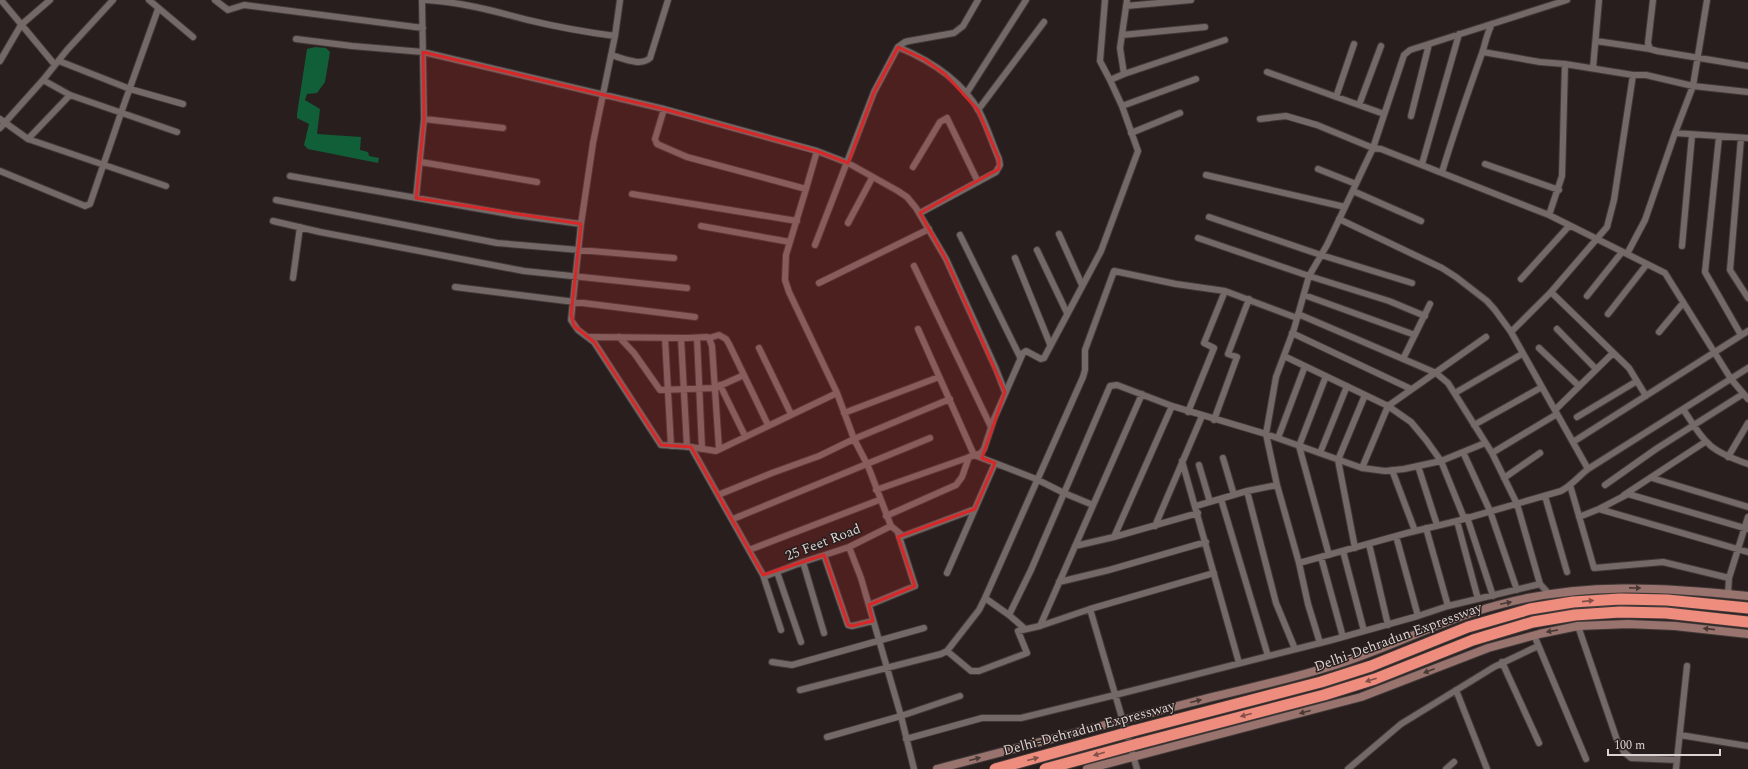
<svg xmlns="http://www.w3.org/2000/svg" width="1748" height="769" font-family="Spectral,serif">
  <style>
    .water { fill: #105f39 }
    .lines { fill: none; stroke-linecap: round; stroke-linejoin: round }
    .street-casing { stroke: #413938; stroke-width: 8 }
    .secondary-casing { stroke: #413938; stroke-width: 10 }
    .highway-casing { stroke: #413938; stroke-width: 13 }
    .street { stroke: #756967; stroke-width: 6 }
    .secondary { stroke: #99746e; stroke-width: 8 }
    .highway { stroke: #ee8c7d; stroke-width: 11 }
    .highway-bridge-casing { stroke: #413938; stroke-width: 13; stroke-linecap: butt }
    .highway-bridge { stroke: #ee8c7d; stroke-width: 11 }
    .oneway { fill: #4a3835 }
    .oneway2 { fill: #815048 }
    .marked { fill: #d62828; fill-opacity: 0.2; stroke: #d62828; stroke-width: 3; stroke-linejoin: round }
    .labels { text-anchor: middle; dominant-baseline: central; stroke-width: 3; stroke-linejoin: round; paint-order: stroke }
    .street-label { font-size: 14px; fill: #dbd4d3; stroke: #281e1d }
  </style>
  <rect width="100%" height="100%" fill="#281e1d"/>
  <path class="water" d="M 315,47 L 326,48 L 330,52 L 325,82 L 317,93 L 307,94 L 305,100 L 320,109 L 317,134 L 361,137 L 360,150 L 368,152 L 369,156 L 379,158 L 378,163 L 308,149 L 304,145 L 309,124 L 297,118 L 297,114 L 307,49 Z"/>
  <g class="lines">
    <g class="street-casing">
      <path id="street" d="M 1,0 L 55,65
        M 149,0 L 193,37
        M 215,0 L 228,10 L 244,5 L 423,28
        M 426,0 C 461,2 494,11 528,20 C 557,27 585,32 615,36
        M 620,0 L 615,36 L 593,143 L 581,224 L 571,320 L 578,330 L 594,342 L 661,445 L 691,447 L 763,575 L 781,630
        M 1105,0 L 1100,61 L 1110,80
        M 1653,0 L 1648,43 L 1650,49 L 1657,51 L 1748,66
        M 1126,6 L 1191,0
        M 1122,35 L 1205,27
        M 296,39 L 352,46 L 423,52 L 664,109 L 817,151 L 848,163 L 898,191 L 907,197 L 916,208 L 946,259 L 996,369 L 1005,392
        M 1596,41 L 1650,49
        M 898,47 L 905,42 L 909,41 L 954,33 L 963,26 L 978,0
        M 1483,52 L 1540,62 L 1565,64
        M 611,55 C 622,58 641,67 650,58 L 668,0
        M 0,61 L 21,25 L 50,0
        M 59,61 L 130,89 L 183,104
        M 1593,68 L 1599,0
        M 1267,72 L 1384,114
        M 1124,74 L 1225,40
        M 43,80 L 70,95 L 177,132
        M 966,94 L 1026,0
        M 1336,97 L 1354,44
        M 1359,105 L 1381,46
        M 1122,106 L 1196,79
        M 664,109 L 655,139 L 657,144 L 687,157 L 806,189 L 817,151
        M 978,110 L 1044,22
        M 1411,116 L 1429,44
        M 0,119 L 28,139 L 166,186
        M 424,119 L 503,128
        M 1260,119 L 1286,116 L 1317,125 L 1373,148 L 1381,149 L 1549,215 L 1665,273 L 1731,379 L 1748,399
        M 0,128 L 43,80 L 67,50 L 113,0
        M 1131,133 L 1180,113
        M 1675,133 L 1748,138
        M 1719,137 L 1705,272 L 1741,335
        M 1741,138 L 1730,270 L 1748,298
        M 28,139 L 70,95
        M 421,162 L 537,182
        M 1422,164 L 1459,34
        M 1485,164 L 1559,190
        M 913,167 L 940,122 L 947,118 L 978,182
        M 1318,169 L 1356,184
        M 0,171 L 85,206 L 90,204 L 121,113 L 158,9
        M 1442,172 C 1454,133 1467,95 1481,56 C 1485,46 1486,35 1492,24
        M 1206,175 L 1345,207
        M 290,176 L 514,215 L 581,224
        M 806,189 L 786,255 L 785,280 L 789,292 L 837,393 L 854,439 L 868,466 L 891,526 L 903,536 L 975,509
        M 1353,191 L 1421,221
        M 632,194 L 797,221
        M 416,198 L 424,119 L 422,0
        M 276,200 L 497,243 L 674,258
        M 1549,215 L 1562,176 L 1565,64 L 1633,75 L 1646,75 L 1693,86 L 1748,92
        M 1209,217 L 1321,255 L 1412,283
        M 1339,219 L 1442,268 L 1456,277 L 1487,301 L 1495,310 L 1511,332 L 1588,469
        M 273,221 L 320,232 L 524,271 L 687,288
        M 848,223 L 872,178
        M 701,226 L 790,242
        M 1059,234 L 1082,285
        M 960,235 L 1020,357
        M 1198,238 L 1309,276 L 1389,301 L 1425,316
        M 815,245 L 874,92 L 898,47 C 929,60 962,81 979,111 C 987,126 992,143 999,159 L 1000,165 L 996,172 L 920,213
        M 1682,246 L 1692,135
        M 1037,250 L 1067,313
        M 1627,254 L 1645,220 L 1675,133 L 1693,86 L 1707,0
        M 1015,258 L 1050,344
        M 914,266 L 991,427
        M 293,278 L 300,227
        M 1521,279 L 1569,226
        M 819,283 L 929,229
        M 455,287 L 695,317
        M 1551,292 L 1629,368 L 1646,396
        M 1304,295 L 1415,335
        M 1587,296 L 1622,252
        M 1298,314 L 1436,373 L 1448,383 L 1492,453 L 1517,504 L 1540,584 L 1549,594
        M 1608,314 L 1647,264
        M 918,329 L 974,455 L 1036,479 L 1064,493 L 1093,505
        M 1557,329 L 1596,369
        M 1511,332 L 1551,292 L 1607,227 L 1614,200 L 1633,75
        M 1659,332 L 1683,303
        M 1292,333 L 1411,389
        M 589,337 L 687,338 L 707,337 L 709,338 L 712,346 L 719,449
        M 619,337 L 634,353 L 660,390 L 715,388 L 744,375
        M 665,338 L 671,446
        M 681,338 L 687,447
        M 697,338 L 702,449
        M 709,338 L 719,335 L 726,339 L 729,344 L 768,425
        M 759,348 L 791,414
        M 1539,348 L 1579,386
        M 1284,356 L 1388,406 L 1411,422 L 1426,440 L 1441,461 L 1464,518
        M 1403,359 L 1430,304
        M 1326,376 L 1299,446 L 1329,555
        M 720,385 L 745,436
        M 1455,393 L 1522,354
        M 1683,409 C 1706,444 1708,450 1748,464
        M 1555,410 L 1613,353
        M 1188,412 L 1214,348 L 1204,343 L 1225,291
        M 844,413 L 939,377
        M 1577,417 L 1637,381
        M 1214,420 L 1237,357 L 1228,354 L 1249,299
        M 1474,425 L 1542,387
        M 1278,438 L 1305,366
        M 1573,442 L 1748,331
        M 691,447 L 716,451 L 837,393
        M 1463,452 L 1490,511 L 1517,590
        M 1320,453 L 1347,386
        M 1492,453 L 1557,414
        M 1728,457 L 1748,423
        M 1223,458 L 1234,495
        M 1182,461 L 1239,663
        M 1199,465 L 1210,502
        M 1418,466 L 1437,525
        M 1362,468 L 1388,406 L 1486,337
        M 1392,470 L 1415,531
        M 1504,478 L 1540,453
        M 1652,478 L 1748,507
        M 1570,485 L 1594,568 L 1663,562 L 1729,578
        M 1605,485 L 1656,449 L 1743,394
        M 876,490 L 981,453 L 984,449 L 994,419 L 1023,353 L 1026,351 L 1041,359 L 1044,358 L 1101,251 L 1138,151 L 1122,106 L 1110,80 L 1124,74 L 1120,48 L 1127,0
        M 1247,491 L 1276,603 L 1295,649
        M 718,495 L 772,473 L 819,456 L 854,439 L 950,399
        M 1624,495 L 1705,442
        M 1545,496 L 1567,572
        M 1221,499 L 1268,656
        M 1196,506 L 1247,491 L 1277,485
        M 1599,509 L 1748,552
        M 886,516 L 956,485 L 962,477 L 969,457
        M 1467,517 L 1493,596
        M 1579,517 L 1599,509 L 1628,494 L 1748,529
        M 733,519 L 930,438
        M 1457,521 L 1478,599
        M 1155,526 L 1202,416
        M 1426,528 L 1448,606
        M 1396,536 L 1418,616
        M 1114,537 L 1172,406
        M 1369,544 L 1388,625
        M 1075,546 L 1114,537 L 1198,513
        M 849,547 L 861,578 L 901,716 L 914,769
        M 1355,548 L 1338,460 L 1365,395
        M 749,550 L 879,500
        M 1343,551 L 1364,631
        M 824,555 L 848,625 L 852,626 L 873,621
        M 1321,557 L 1343,637
        M 803,562 L 824,633
        M 1299,563 L 1407,533 L 1457,521 L 1561,491 C 1571,486 1579,476 1588,469 L 1748,368
        M 777,572 L 801,642
        M 947,573 L 995,463
        M 763,575 L 766,576 L 803,562 L 849,547 L 891,526
        M 1059,582 L 1109,570 L 1206,542
        M 1728,594 L 1729,578 L 1748,517
        M 985,598 L 1009,615 L 1024,628
        M 869,605 L 915,586 L 898,533
        M 1090,609 L 1137,769
        M 1009,615 L 1031,570 L 1110,386 L 1117,385 L 1172,406 L 1266,434 L 1362,468 L 1385,471 L 1404,469 L 1441,461 L 1485,443
        M 1040,626 L 1142,394
        M 1578,626 L 1617,740 L 1624,752 L 1631,758 L 1677,760
        M 1534,635 L 1586,759
        M 1320,643 L 1308,604 L 1299,563 L 1277,485 L 1266,434 L 1276,377 L 1294,329 L 1309,276 L 1327,245 L 1373,148 L 1404,55 L 1410,50 L 1567,0
        M 947,651 L 971,671 L 979,671 L 1027,653 L 1018,631 L 1040,626 L 1090,609 L 1214,573
        M 772,662 L 792,665 L 924,628
        M 1502,662 L 1539,743
        M 800,690 L 941,654 L 947,651 L 979,610 L 985,598 L 1083,377 L 1085,370 L 1085,350 L 1114,271 L 1176,284 L 1225,291 L 1297,318
        M 1456,690 L 1487,769
        M 1680,735 L 1748,746
        M 827,737 L 901,716 L 960,696
        M 906,739 L 982,718 L 1021,718 L 1115,695 L 1332,640 L 1418,616 L 1448,606 L 1540,584
        M 1348,769 L 1401,724 L 1494,667 L 1538,646
        M 1446,769 L 1454,762
        M 1676,769 L 1687,666"/>
    </g>
    <g class="secondary-casing">
      <path id="secondary" d="M 937,769 C 1020,747 1103,725 1185,704 C 1234,691 1284,681 1332,666 C 1388,649 1441,620 1498,605 C 1581,582 1663,587 1748,596
        M 1087,769 L 1361,697 L 1488,648 L 1539,634 L 1578,626 L 1628,624 L 1675,626 L 1748,634"/>
    </g>
    <g class="highway-casing">
      <path id="highway" d="M 1133,731 L 1321,682 L 1371,666 L 1468,627 L 1530,609 L 1573,602 L 1620,599 L 1667,600 L 1748,608
        M 1137,744 L 1324,695 L 1375,679 L 1473,640 L 1533,622 L 1575,615 L 1620,612 L 1666,613 L 1748,622"/>
    </g>
    <use href="#street" class="street"/>
    <use href="#secondary" class="secondary"/>
    <use href="#highway" class="highway"/>
    <g class="highway-bridge-casing">
      <path id="highway-bridge" d="M 995,769 L 1133,731
        M 1045,769 L 1137,744"/>
    </g>
    <use href="#highway-bridge" class="highway-bridge"/>
  </g>
  <defs><path id="oneway-solid" d="M-6-.8H1V-3.2L6.5 0L1 3.2V.8H-6Z"/></defs>
  <g class="oneway">
    <use href="#oneway-solid" transform="translate(1635 588) rotate(1)"/>
    <use href="#oneway-solid" transform="translate(1506 603) rotate(-12)"/>
    <use href="#oneway-solid" transform="translate(1709 629) rotate(-174)"/>
    <use href="#oneway-solid" transform="translate(1552 631) rotate(169)"/>
    <use href="#oneway-solid" transform="translate(1429 671) rotate(159)"/>
    <use href="#oneway-solid" transform="translate(1196 701) rotate(-14)"/>
    <use href="#oneway-solid" transform="translate(1305 712) rotate(165)"/>
    <use href="#oneway-solid" transform="translate(975 759) rotate(-15)"/>
  </g>
  <g class="oneway2">
    <use href="#oneway-solid" transform="translate(1588 601) rotate(-6)"/>
    <use href="#oneway-solid" transform="translate(1371 680) rotate(162)"/>
    <use href="#oneway-solid" transform="translate(1246 715) rotate(165)"/>
    <use href="#oneway-solid" transform="translate(1099 754) rotate(164)"/>
    <use href="#oneway-solid" transform="translate(1033 759) rotate(-15)"/>
  </g>
  <path class="marked" d="M 898,47 L 924,59 L 945,74 L 978,110 L 999,159 L 999,169 L 920,213 L 946,259 L 1005,392 L 982,458 L 995,463 L 975,509 L 898,537 L 915,586 L 869,605 L 873,621 L 852,626 L 848,625 L 824,555 L 763,575 L 691,447 L 661,445 L 594,342 L 574,326 L 571,314 L 581,224 L 416,198 L 424,119 L 423,52 L 664,109 L 817,151 L 848,163 L 874,92 Z"/>
  <g class="labels">
    <g class="street-label">
      <text transform="translate(823 542) rotate(-21)">25 Feet Road</text>
      <text transform="translate(1398 637) rotate(-20)">Delhi-Dehradun Expressway</text>
      <text transform="translate(1089 728) rotate(-15)">Delhi-Dehradun Expressway</text>
    </g>
  </g>
  <path d="M1608 749v6h112v-6" fill="none" stroke="#dbd4d3" stroke-width="2"/>
  <text x="1614" y="749" font-size="12" fill="#dbd4d3" stroke="#281e1d" stroke-width="3" paint-order="stroke">100 m</text>
</svg>
